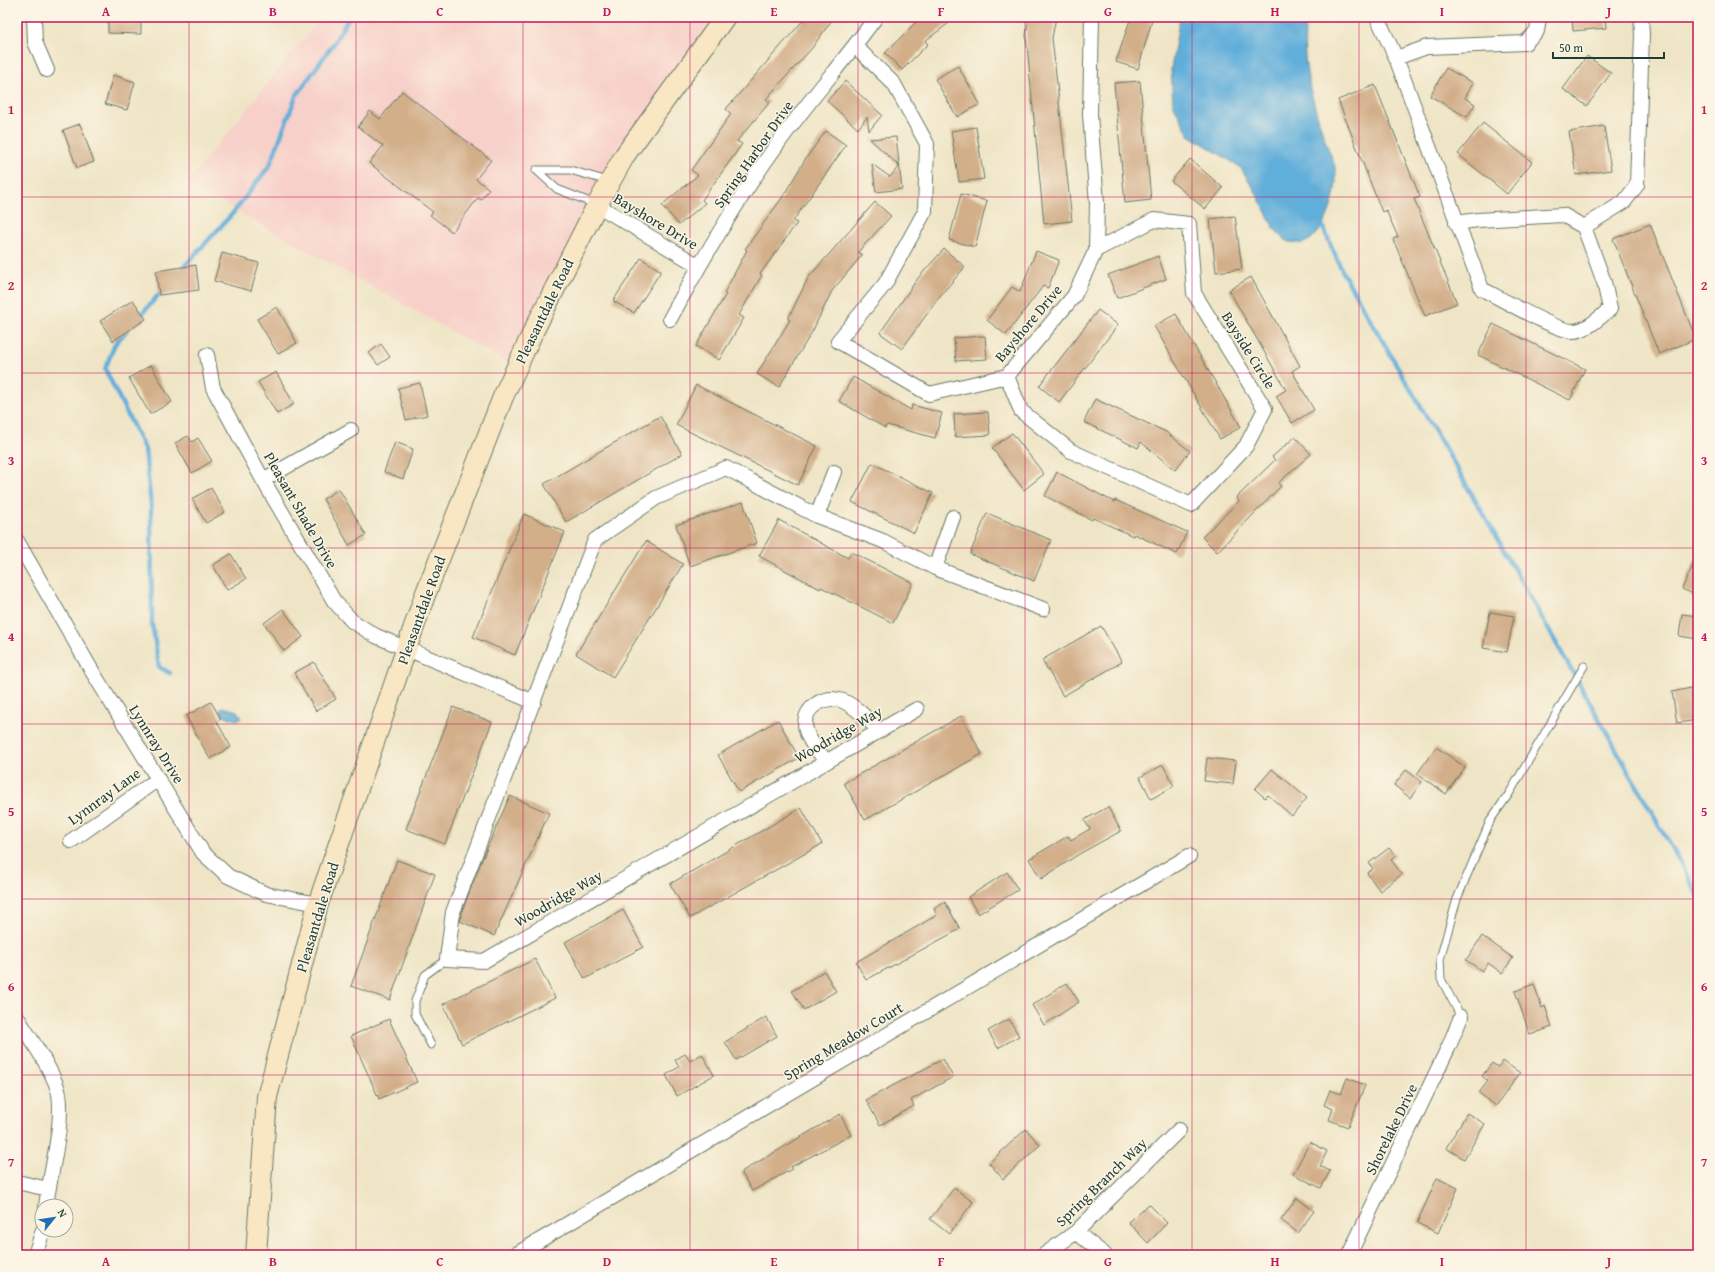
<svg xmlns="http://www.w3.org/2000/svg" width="1715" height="1272" font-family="'Gentium Book Plus',serif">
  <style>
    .built { fill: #f7d0c9 }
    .water { fill: #61aeda; stroke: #407687 }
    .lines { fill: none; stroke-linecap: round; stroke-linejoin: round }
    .stream { stroke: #61aeda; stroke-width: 4.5 }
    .building { fill: #d2ae89 }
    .service-casing { stroke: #687867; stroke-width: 9 }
    .minor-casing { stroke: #687867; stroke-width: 16 }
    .secondary-casing { stroke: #687867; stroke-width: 22 }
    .service { stroke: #fff; stroke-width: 7 }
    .minor { stroke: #fff; stroke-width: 14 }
    .secondary { stroke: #f9e7c3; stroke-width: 20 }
    .grid { fill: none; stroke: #c2185b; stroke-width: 1; stroke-opacity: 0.55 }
    .labels { text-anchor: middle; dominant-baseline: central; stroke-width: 3; stroke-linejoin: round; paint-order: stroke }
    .street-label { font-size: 15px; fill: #1f3d34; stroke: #fcf5e5 }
    .neatline { fill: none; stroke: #c2185b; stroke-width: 1.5 }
    .grid-label { font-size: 13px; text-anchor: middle; font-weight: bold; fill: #c2185b }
  </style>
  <rect width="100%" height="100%" fill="#fcf5e5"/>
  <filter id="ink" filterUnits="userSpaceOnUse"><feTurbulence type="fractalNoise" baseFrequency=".025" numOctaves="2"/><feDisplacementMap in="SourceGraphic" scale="8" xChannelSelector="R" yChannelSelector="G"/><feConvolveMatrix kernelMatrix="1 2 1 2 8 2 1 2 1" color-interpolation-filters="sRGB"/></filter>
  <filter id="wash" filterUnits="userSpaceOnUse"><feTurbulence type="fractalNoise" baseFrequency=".012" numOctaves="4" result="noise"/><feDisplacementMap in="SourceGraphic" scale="16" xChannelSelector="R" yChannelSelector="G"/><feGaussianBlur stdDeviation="0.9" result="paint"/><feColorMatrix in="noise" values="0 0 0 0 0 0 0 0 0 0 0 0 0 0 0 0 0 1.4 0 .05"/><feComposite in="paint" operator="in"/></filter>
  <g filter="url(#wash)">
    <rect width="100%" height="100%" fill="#efe5c6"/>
    <path class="built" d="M 321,17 L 727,17 L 611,163 L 508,363 L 187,183 Z"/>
    <path class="water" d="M 1180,17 L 1307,17 C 1299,57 1312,99 1324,137 C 1328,150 1337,165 1336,178 C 1336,198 1325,237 1303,243 C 1299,244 1292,242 1288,242 L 1275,230 L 1253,187 L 1240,167 L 1189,135 L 1173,104 L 1171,69 Z
      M 223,707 L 237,711 L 242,718 L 236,720 L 223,715 L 220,710 Z"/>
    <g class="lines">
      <path class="stream" d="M 1323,227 L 1343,273 L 1486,519 L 1698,894
        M 180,271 L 233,213 L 270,165 L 296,96 L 334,43 L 349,17
        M 139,317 L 162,291
        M 127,330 L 115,344 L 105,369 L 145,450 L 151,506 L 152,624 L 159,667 L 170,673"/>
    </g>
    <g id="blocks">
      <path class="building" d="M 108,17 L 141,17 L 141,34 L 108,33 Z
        M 806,17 L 834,17 L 812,48 L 766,99 L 770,102 L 737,141 L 742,144 L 702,200 L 705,203 L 679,225 L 662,205 L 698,175 L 691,170 L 731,114 L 726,109 Z
        M 921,17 L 957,17 L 925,41 L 928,44 L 902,70 L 885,53 Z
        M 1029,17 L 1056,17 L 1052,38 L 1072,221 L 1044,224 L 1026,35 Z
        M 1131,17 L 1153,17 L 1138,69 L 1116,62 Z
        M 1572,17 L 1605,17 L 1606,28 L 1573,31 Z
        M 1587,56 L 1611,73 L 1587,106 L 1563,89 Z
        M 958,66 L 980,104 L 957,117 L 935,79 Z
        M 1446,68 L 1473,83 L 1465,98 L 1475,104 L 1467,117 L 1430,96 Z
        M 113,75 L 135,82 L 127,110 L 105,104 Z
        M 845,81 L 882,115 L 869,131 L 867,117 L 858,129 L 827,101 Z
        M 1140,81 L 1151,200 L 1125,203 L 1114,83 Z
        M 1375,85 L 1420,197 L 1414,199 L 1457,303 L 1425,316 L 1393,239 L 1398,237 L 1386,210 L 1382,212 L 1338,100 Z
        M 402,91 L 491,160 L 476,179 L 489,189 L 481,200 L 478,198 L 452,232 L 430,215 L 433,212 L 369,163 L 383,146 L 358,127 L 370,111 L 380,119 Z
        M 1483,123 L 1532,162 L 1507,194 L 1458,154 Z
        M 80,124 L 94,162 L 77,168 L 63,130 Z
        M 1604,126 L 1611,170 L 1576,175 L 1569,132 Z
        M 976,127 L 984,179 L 959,182 L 951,131 Z
        M 826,131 L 846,145 L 793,221 L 797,223 L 760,274 L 762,275 L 739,315 L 744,318 L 719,360 L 696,346 L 726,294 L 724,293 L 747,250 L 745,249 L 782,198 L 806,158 Z
        M 896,137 L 902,189 L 876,192 L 872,164 L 890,177 L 899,166 L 870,139 Z
        M 1190,159 L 1223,188 L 1205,209 L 1171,181 Z
        M 961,194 L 987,201 L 975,247 L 949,240 Z
        M 875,202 L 891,216 L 858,252 L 862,255 L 832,291 L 812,332 L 779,387 L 757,374 L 790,320 L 788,319 L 808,278 Z
        M 1235,216 L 1242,269 L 1216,272 L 1210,219 Z
        M 1650,224 L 1696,339 L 1659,354 L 1613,239 Z
        M 944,249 L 965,267 L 939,297 L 902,349 L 880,333 L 918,278 Z
        M 1036,251 L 1059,260 L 1048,288 L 1043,286 L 1006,335 L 987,320 L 1012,287 L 1020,292 Z
        M 222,253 L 259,263 L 251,291 L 214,281 Z
        M 1158,256 L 1166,279 L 1117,298 L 1108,275 Z
        M 641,258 L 661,271 L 634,313 L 613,301 Z
        M 196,265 L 199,290 L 159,295 L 156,271 Z
        M 1251,277 L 1300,366 L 1292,371 L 1314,410 L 1292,423 L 1276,396 L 1286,390 L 1229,290 Z
        M 133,300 L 146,319 L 113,341 L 100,321 Z
        M 277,307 L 297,343 L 278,354 L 257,319 Z
        M 1098,310 L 1118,325 L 1059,402 L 1039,386 Z
        M 1176,314 L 1241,427 L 1220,439 L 1154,326 Z
        M 1493,324 L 1585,369 L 1570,400 L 1478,355 Z
        M 985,336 L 987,359 L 956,361 L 954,338 Z
        M 381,344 L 390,357 L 378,365 L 369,353 Z
        M 151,365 L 172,402 L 150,414 L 129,378 Z
        M 276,372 L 294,404 L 277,414 L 258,382 Z
        M 853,377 L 911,410 L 912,405 L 942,413 L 935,438 L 887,425 L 885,428 L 839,401 Z
        M 420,383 L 427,415 L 406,420 L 398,388 Z
        M 696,385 L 817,446 L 798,485 L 676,425 Z
        M 1095,399 L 1166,432 L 1190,451 L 1175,470 L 1141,442 L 1138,448 L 1084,422 Z
        M 988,412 L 990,435 L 955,437 L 954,414 Z
        M 660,416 L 682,454 L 566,522 L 544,484 Z
        M 1012,433 L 1044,474 L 1024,490 L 992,448 Z
        M 188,436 L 192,442 L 198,438 L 212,461 L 192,473 L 175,443 Z
        M 1295,437 L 1311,454 L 1278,483 L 1281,486 L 1217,552 L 1202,537 L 1239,501 L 1236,498 L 1275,460 L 1272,457 Z
        M 395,442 L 413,449 L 403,479 L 384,472 Z
        M 872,463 L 933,493 L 914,533 L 852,502 Z
        M 1057,472 L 1114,502 L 1115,500 L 1187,532 L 1177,554 L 1134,534 L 1133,536 L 1093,518 L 1092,520 L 1045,496 Z
        M 211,488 L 225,512 L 206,523 L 192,499 Z
        M 339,489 L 366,535 L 349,545 L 323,499 Z
        M 743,502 L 757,543 L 690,566 L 676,525 Z
        M 987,513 L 1051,540 L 1034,581 L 970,554 Z
        M 524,514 L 565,532 L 515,655 L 473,637 Z
        M 779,520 L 848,558 L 851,552 L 913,583 L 893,623 L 821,587 L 820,589 L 759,556 Z
        M 646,541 L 683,564 L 613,677 L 576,654 Z
        M 231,554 L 246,579 L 227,590 L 213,565 Z
        M 1698,554 L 1698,596 L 1682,589 Z
        M 283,609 L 303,637 L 284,651 L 264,623 Z
        M 1490,612 L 1514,616 L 1507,652 L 1483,648 Z
        M 1682,614 L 1698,616 L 1698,639 L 1679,636 Z
        M 1101,626 L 1122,662 L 1063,696 L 1042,660 Z
        M 314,662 L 336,699 L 316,711 L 294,673 Z
        M 1691,688 L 1693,702 L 1698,701 L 1698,720 L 1677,723 L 1672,692 Z
        M 211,702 L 221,719 L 217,722 L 231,747 L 210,759 L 186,716 Z
        M 453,707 L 492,722 L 445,844 L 406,829 Z
        M 961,716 L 982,754 L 865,820 L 844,783 Z
        M 778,720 L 799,758 L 739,792 L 718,755 Z
        M 1436,747 L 1465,767 L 1446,794 L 1417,774 Z
        M 1207,758 L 1236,761 L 1233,784 L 1204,781 Z
        M 1163,765 L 1174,786 L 1151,799 L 1140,777 Z
        M 1272,769 L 1307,798 L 1292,816 L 1268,795 L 1265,798 L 1255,789 Z
        M 1406,770 L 1422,782 L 1410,798 L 1394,785 Z
        M 510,796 L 549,813 L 494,936 L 460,921 L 461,914 L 481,862 Z
        M 1108,807 L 1121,831 L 1079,854 L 1041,879 L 1029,859 L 1068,836 L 1071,840 L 1090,829 L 1084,820 Z
        M 801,808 L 822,844 L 690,918 L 670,884 Z
        M 1389,848 L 1396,856 L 1391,860 L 1402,874 L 1380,891 L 1367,873 L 1373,869 L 1369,863 Z
        M 397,860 L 435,874 L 390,1000 L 351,986 Z
        M 1007,872 L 1018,890 L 978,914 L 968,897 Z
        M 945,902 L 960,929 L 866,980 L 856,962 L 937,915 L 934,909 Z
        M 623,910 L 643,947 L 585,979 L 565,942 Z
        M 1482,936 L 1513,958 L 1502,973 L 1488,963 L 1482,971 L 1466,960 Z
        M 535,959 L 555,998 L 462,1044 L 443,1004 Z
        M 824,971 L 836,991 L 804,1010 L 792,991 Z
        M 1067,983 L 1079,1002 L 1044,1025 L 1032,1005 Z
        M 1534,984 L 1542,1008 L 1545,1006 L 1552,1027 L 1530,1035 L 1515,991 Z
        M 766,1017 L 777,1036 L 736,1060 L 725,1042 Z
        M 389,1019 L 417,1082 L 379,1099 L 351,1036 Z
        M 1009,1019 L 1019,1036 L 998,1048 L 988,1031 Z
        M 685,1054 L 690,1061 L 702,1054 L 714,1075 L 677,1096 L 666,1075 L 679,1067 L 675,1060 Z
        M 943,1059 L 953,1077 L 911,1100 L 914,1106 L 880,1125 L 866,1100 Z
        M 1503,1061 L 1520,1073 L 1496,1106 L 1479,1093 L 1488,1081 L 1482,1076 L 1492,1063 L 1498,1067 Z
        M 1347,1078 L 1365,1085 L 1348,1127 L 1329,1120 L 1333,1109 L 1324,1105 L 1330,1090 L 1341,1094 Z
        M 1467,1113 L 1485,1124 L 1464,1159 L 1446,1148 Z
        M 840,1114 L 851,1135 L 791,1167 L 792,1169 L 752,1191 L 741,1172 Z
        M 1026,1129 L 1040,1145 L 1003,1179 L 989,1163 Z
        M 1310,1142 L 1327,1151 L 1320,1166 L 1330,1171 L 1321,1188 L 1293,1174 Z
        M 1437,1178 L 1458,1188 L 1438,1233 L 1417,1223 Z
        M 954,1188 L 973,1202 L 949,1234 L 930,1219 Z
        M 1297,1198 L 1314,1211 L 1298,1233 L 1281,1220 Z
        M 1149,1204 L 1167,1223 L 1148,1243 L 1128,1222 Z"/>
    </g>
  </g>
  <g filter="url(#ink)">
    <use href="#blocks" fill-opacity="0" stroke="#687867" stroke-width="1"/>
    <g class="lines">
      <g class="service-casing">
        <path id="service" d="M 536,170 L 570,170 L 608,181
          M 536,170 L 557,189 L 595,204
          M 1461,1017 L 1441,979 L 1440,959 L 1457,899 L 1491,819 L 1509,794 L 1584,666
          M 431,1045 L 415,1014 L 415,1001 L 425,975 L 447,959"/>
      </g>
      <g class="minor-casing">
        <path id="minor" d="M 34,17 L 35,42 L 47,70
          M 1377,17 L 1396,58 L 1482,289 C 1498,297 1558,332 1573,331 C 1587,331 1600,317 1610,309 L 1604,282 L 1584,227 L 1624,202 L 1637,185 L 1642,34 L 1641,17
          M 855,46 L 894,84 L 927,144 L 925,211 L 885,284 L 838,341 L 929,394 L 1007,376 L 1074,296 L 1096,250 L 1097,203 L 1090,115 L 1092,17
          M 1396,58 L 1427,47 L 1525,43 L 1537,31 L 1539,17
          M 597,205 L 699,266
          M 1456,223 L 1478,220 L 1563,215 L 1584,227
          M 670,319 C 703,258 738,198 779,142 C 810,99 845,60 876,17
          M 207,355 L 213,388 L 263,480 L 334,601 L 352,621 L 376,636 L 534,702
          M 1007,376 L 1021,411 L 1071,451 L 1191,505 L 1246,446 L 1265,409 L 1194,293 L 1189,224 L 1154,220 L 1096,250
          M 263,480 L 351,430
          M 817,516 L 834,472
          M 17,541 L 92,671 L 203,853 L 228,876 L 266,894 L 318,904
          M 935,568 L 953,517
          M 917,709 L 484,961 L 447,959 L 453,912 L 595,540 L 656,498 L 726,468 L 817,516 L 883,541 L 935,568 L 1043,609
          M 826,761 C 819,752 809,742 806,730 C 800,709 825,693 843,701 C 857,707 868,720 879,730
          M 71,841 L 158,779
          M 17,1017 C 29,1037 55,1073 59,1094 C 64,1124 50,1174 46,1206
          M 17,1182 L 48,1189
          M 1076,1232 L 1105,1255
          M 35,1255 L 43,1230
          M 515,1255 L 1189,856
          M 1044,1255 L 1076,1232 L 1179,1130
          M 1349,1255 L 1449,1046 L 1461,1017"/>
      </g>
      <g class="secondary-casing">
        <path id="secondary" d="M 256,1255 L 267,1097 L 318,904 L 425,595 L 503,397 L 532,334 L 597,205 L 625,155 L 725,17"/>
      </g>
      <use href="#service" class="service"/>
      <use href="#minor" class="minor"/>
      <use href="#secondary" class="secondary"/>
    </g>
  </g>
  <path class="grid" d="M 189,17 L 189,1255M 356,17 L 356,1255M 523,17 L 523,1255M 690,17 L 690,1255M 858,17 L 858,1255M 1025,17 L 1025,1255M 1192,17 L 1192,1255M 1359,17 L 1359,1255M 1526,17 L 1526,1255M 17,197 L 1698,197M 17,373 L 1698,373M 17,548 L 1698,548M 17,724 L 1698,724M 17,899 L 1698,899M 17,1075 L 1698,1075"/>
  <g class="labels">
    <g class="street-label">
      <text transform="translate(753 154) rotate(-55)">Spring Harbor Drive</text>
      <text transform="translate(656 221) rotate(31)">Bayshore Drive</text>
      <text transform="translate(544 311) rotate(-64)">Pleasantdale Road</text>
      <text transform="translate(1028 323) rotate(-50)">Bayshore Drive</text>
      <text transform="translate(1249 350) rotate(58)">Bayside Circle</text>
      <text transform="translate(301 510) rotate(60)">Pleasant Shade Drive</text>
      <text transform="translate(421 610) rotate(-70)">Pleasantdale Road</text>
      <text transform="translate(838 734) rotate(-30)">Woodridge Way</text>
      <text transform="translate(157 744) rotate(58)">Lynnray Drive</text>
      <text transform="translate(104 796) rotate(-36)">Lynnray Lane</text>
      <text transform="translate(558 898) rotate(-30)">Woodridge Way</text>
      <text transform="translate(317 917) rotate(-73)">Pleasantdale Road</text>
      <text transform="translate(843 1041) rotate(-31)">Spring Meadow Court</text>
      <text transform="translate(1391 1129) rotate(-64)">Shorelake Drive</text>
      <text transform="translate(1101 1182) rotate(-44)">Spring Branch Way</text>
    </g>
  </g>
  <rect width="1715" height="1272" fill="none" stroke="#fcf5e5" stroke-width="44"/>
  <g transform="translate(54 1218) rotate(60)"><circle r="19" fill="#fcf5e5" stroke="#a4ab9e"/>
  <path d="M0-3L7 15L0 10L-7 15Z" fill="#1f6fb2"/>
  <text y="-6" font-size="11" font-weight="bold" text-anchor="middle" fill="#1f3d34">N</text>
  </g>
  <path d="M1553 52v6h111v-6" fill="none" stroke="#1f3d34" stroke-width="2"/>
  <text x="1559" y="52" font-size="12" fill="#1f3d34" stroke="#fcf5e5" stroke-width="3" paint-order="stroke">50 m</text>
  <rect x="22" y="22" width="1671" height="1228" class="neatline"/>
  <g class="grid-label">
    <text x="106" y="16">A</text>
    <text x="273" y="16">B</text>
    <text x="440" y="16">C</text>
    <text x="607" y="16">D</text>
    <text x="774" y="16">E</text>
    <text x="941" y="16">F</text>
    <text x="1108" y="16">G</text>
    <text x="1275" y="16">H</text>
    <text x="1442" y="16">I</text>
    <text x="1609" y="16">J</text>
    <text x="11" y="114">1</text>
    <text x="1704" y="114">1</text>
    <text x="11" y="290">2</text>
    <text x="1704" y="290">2</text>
    <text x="11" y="465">3</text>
    <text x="1704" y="465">3</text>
    <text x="11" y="641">4</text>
    <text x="1704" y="641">4</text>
    <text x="11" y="816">5</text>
    <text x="1704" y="816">5</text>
    <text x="11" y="991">6</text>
    <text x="1704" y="991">6</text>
    <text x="11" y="1167">7</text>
    <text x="1704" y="1167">7</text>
    <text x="106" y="1266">A</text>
    <text x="273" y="1266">B</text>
    <text x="440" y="1266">C</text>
    <text x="607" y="1266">D</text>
    <text x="774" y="1266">E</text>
    <text x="941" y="1266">F</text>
    <text x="1108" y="1266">G</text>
    <text x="1275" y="1266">H</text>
    <text x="1442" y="1266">I</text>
    <text x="1609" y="1266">J</text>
  </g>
</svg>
